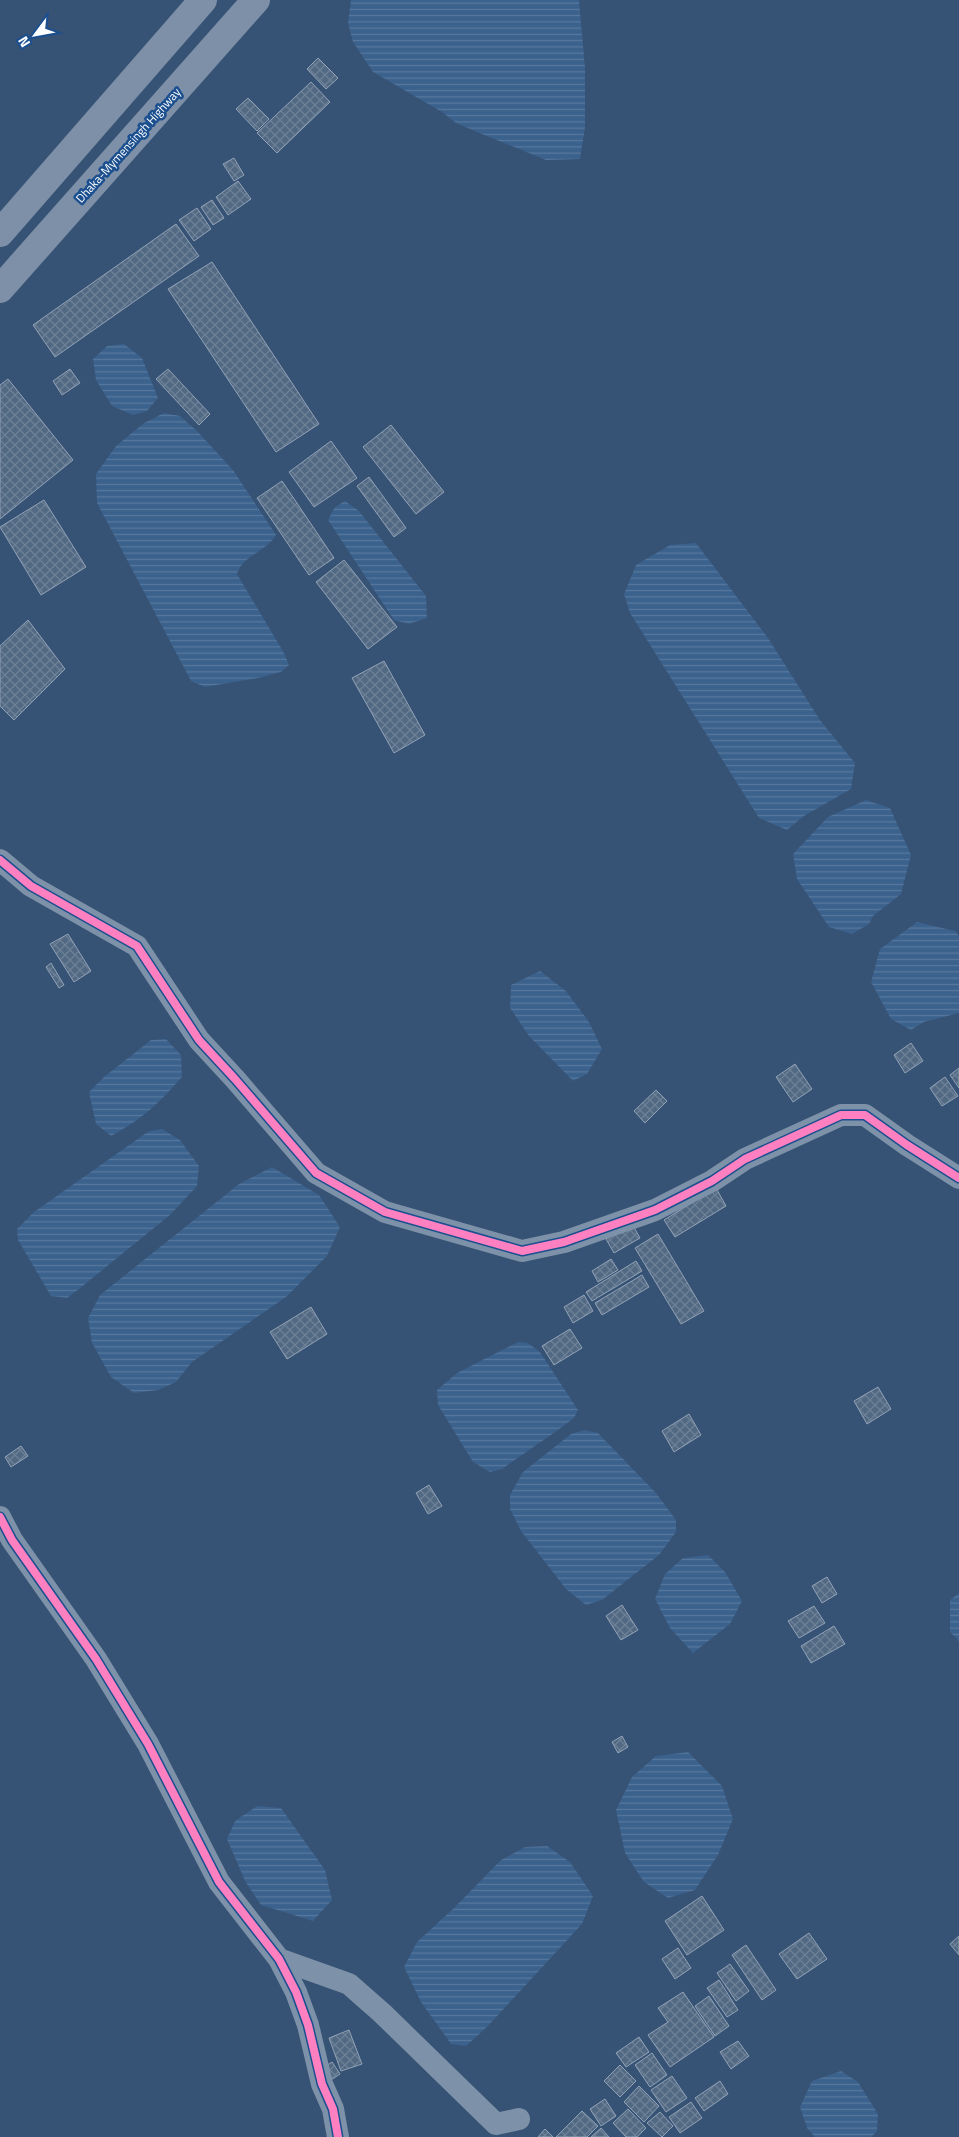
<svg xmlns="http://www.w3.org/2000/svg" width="959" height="2137" font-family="'Titillium Web',sans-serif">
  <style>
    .water { fill: url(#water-rules) }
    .building { fill: url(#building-cross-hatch); stroke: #92a2b6 }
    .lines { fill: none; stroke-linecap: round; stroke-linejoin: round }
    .minor { stroke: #7d92a8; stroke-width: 22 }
    .trunk { stroke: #7e90a7; stroke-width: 28 }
    .cycleway-casing { stroke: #1b4f8f; stroke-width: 11 }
    .cycleway { stroke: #ff80c0; stroke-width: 8 }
    .labels { text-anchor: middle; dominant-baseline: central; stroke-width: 5; stroke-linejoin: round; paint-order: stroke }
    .street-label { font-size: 12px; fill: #fff; stroke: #1b4f8f }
  </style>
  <defs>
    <pattern id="water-rules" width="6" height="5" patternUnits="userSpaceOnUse" patternTransform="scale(1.25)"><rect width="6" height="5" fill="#3b618d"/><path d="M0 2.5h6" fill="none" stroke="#58799e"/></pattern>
    <pattern id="building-cross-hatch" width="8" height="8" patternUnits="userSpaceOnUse" patternTransform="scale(1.25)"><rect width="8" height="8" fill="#526984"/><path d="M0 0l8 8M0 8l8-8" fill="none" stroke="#6c8096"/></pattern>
  </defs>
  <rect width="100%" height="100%" fill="#365274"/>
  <path class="water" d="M 351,0 L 579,0 L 585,68 L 585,127 L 580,159 L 546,160 L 477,132 L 456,123 L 442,112 L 373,72 L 353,42 L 348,23 Z
    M 124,344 L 142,358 L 158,398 L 147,411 L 133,415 L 112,406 L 96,380 L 93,359 L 107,346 Z
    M 164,413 L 180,416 L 198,432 L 233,470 L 276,535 C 266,552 243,555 237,574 L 284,653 L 289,665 L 281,672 L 258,678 L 205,687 L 191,681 L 97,503 L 96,474 L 116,446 L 144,423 Z
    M 345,501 L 359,511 L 426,596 L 427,618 L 409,624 L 394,620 L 328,520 L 335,507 Z
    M 696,543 L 768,638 L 820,720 L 855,763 L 851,789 L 804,816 L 787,830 L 759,818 L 630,613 L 624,594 L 636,565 L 670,545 Z
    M 866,800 L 890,808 L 911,855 L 901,894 L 873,916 L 869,924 L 852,934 L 829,927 L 797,879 L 793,854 L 828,817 Z
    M 917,922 L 955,931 L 959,936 L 959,1013 L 924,1022 L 911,1030 L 891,1019 L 871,982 L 880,949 Z
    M 540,971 L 566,991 L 589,1022 L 602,1049 L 587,1074 L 573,1081 L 529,1036 L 510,1008 L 511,985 Z
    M 166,1039 L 181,1055 L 182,1077 C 157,1105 144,1118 111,1136 L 96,1124 L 89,1092 L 104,1077 L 151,1040 Z
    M 162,1129 L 180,1140 L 199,1166 L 197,1186 L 170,1215 L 79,1289 L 67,1298 L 51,1296 L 18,1240 L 17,1229 L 34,1212 L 149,1131 Z
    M 272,1167 L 319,1195 L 340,1227 L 327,1256 L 286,1297 L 192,1362 L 176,1382 L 158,1390 L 134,1393 L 111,1377 L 92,1343 L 88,1318 L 100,1295 L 239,1184 Z
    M 518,1342 L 528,1343 L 540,1352 L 578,1410 L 574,1418 L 558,1430 L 502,1469 L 490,1472 L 473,1462 L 438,1405 L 437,1390 L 457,1373 Z
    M 585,1430 L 598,1433 L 656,1493 L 676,1520 L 676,1532 L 659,1555 L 602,1600 L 586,1605 L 566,1589 L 521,1531 L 510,1509 L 510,1495 L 523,1472 L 571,1434 Z
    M 708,1555 L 725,1572 L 742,1601 L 730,1624 L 693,1653 L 670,1628 L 655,1599 L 665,1574 L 683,1558 Z
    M 959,1593 L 959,1641 L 950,1632 L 950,1600 Z
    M 688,1752 L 722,1786 L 733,1819 L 718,1855 L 695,1890 L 668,1898 L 644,1882 L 625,1853 L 616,1810 L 632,1777 L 656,1756 Z
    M 257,1806 L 281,1808 L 325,1870 L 332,1900 L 313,1921 L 261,1905 L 245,1881 L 227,1839 L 235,1821 Z
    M 547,1846 L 570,1862 L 593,1896 L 582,1924 L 487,2027 L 466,2046 L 451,2044 L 421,2002 L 404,1967 L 417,1942 L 453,1909 L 501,1860 L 525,1847 Z
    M 841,2071 L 858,2082 L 878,2114 L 877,2131 L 871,2137 L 815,2137 L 807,2128 L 800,2107 L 812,2081 Z"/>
  <path class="building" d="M 318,58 L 338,78 L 326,89 L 307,69 Z
    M 311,82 L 330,102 L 277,153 L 257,133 Z
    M 248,98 L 269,119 L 257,131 L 236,109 Z
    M 234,158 L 244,175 L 234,181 L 223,164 Z
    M 238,181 L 251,199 L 228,215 L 216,197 Z
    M 212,200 L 224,218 L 213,225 L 201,207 Z
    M 197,208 L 211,229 L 194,241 L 179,220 Z
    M 176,224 L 199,256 L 55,357 L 33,325 Z
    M 212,262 L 319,424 L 276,452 L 168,289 Z
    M 70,369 L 80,383 L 62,395 L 53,381 Z
    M 168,369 L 210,414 L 199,425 L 156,379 Z
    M 8,379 L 73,460 L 0,519 L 0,385 Z
    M 391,425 L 444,492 L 416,514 L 363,447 Z
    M 331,441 L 357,478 L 314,507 L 289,472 Z
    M 369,477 L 406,528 L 394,537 L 357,486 Z
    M 282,481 L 334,558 L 309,575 L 257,498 Z
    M 44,500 L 86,567 L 41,595 L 0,527 Z
    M 344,560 L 397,627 L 368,649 L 316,582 Z
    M 28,620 L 65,669 L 14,720 L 0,706 L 0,646 Z
    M 384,661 L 425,735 L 394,753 L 352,678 Z
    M 68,934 L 91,971 L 74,982 L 50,944 Z
    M 51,963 L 64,985 L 59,988 L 46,967 Z
    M 911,1043 L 923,1061 L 905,1073 L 894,1055 Z
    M 795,1064 L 812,1089 L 793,1102 L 776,1077 Z
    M 959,1068 L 959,1088 L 950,1075 Z
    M 945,1077 L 958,1096 L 942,1106 L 930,1088 Z
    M 656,1090 L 667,1101 L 645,1123 L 634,1111 Z
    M 716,1188 L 726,1206 L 675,1237 L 664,1220 Z
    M 632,1224 L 640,1238 L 614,1253 L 606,1239 Z
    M 658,1234 L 704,1311 L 681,1324 L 635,1248 Z
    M 611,1259 L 618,1270 L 598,1282 L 592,1271 Z
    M 636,1261 L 642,1271 L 592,1301 L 586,1292 Z
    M 642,1275 L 649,1287 L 602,1315 L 595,1303 Z
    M 584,1295 L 593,1311 L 573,1323 L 564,1307 Z
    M 311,1307 L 327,1334 L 287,1359 L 270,1332 Z
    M 570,1329 L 582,1348 L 554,1365 L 542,1346 Z
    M 878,1387 L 891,1409 L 867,1424 L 854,1401 Z
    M 689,1414 L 701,1435 L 674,1452 L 662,1431 Z
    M 21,1446 L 28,1456 L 11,1467 L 5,1457 Z
    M 429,1485 L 442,1506 L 428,1514 L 416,1493 Z
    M 827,1577 L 837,1594 L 822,1603 L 812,1586 Z
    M 622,1605 L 638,1630 L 621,1640 L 606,1616 Z
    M 814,1606 L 825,1623 L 799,1638 L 788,1621 Z
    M 834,1626 L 845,1644 L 811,1663 L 801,1646 Z
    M 622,1736 L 628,1747 L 618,1753 L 612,1742 Z
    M 702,1896 L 724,1930 L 687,1955 L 665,1921 Z
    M 809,1933 L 827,1959 L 797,1979 L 779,1954 Z
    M 959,1936 L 959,1955 L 950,1944 Z
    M 746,1945 L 776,1990 L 762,2000 L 732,1955 Z
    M 678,1948 L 691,1968 L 675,1979 L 662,1959 Z
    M 730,1964 L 749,1991 L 736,2001 L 717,1973 Z
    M 719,1980 L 738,2010 L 727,2017 L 707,1988 Z
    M 683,1992 L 714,2037 L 670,2067 L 648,2035 L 668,2022 L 658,2008 Z
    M 709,1996 L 729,2026 L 715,2036 L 695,2006 Z
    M 349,2030 L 362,2064 L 341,2071 L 329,2038 Z
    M 639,2037 L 649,2052 L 626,2067 L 616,2053 Z
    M 738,2041 L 749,2056 L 731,2069 L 720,2052 Z
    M 652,2053 L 667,2075 L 650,2087 L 635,2065 Z
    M 332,2062 L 340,2074 L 331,2080 L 323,2068 Z
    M 620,2065 L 636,2081 L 620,2097 L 604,2081 Z
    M 672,2076 L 687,2098 L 666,2112 L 651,2090 Z
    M 720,2081 L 728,2094 L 704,2111 L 695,2098 Z
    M 639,2086 L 659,2106 L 644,2122 L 624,2102 Z
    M 605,2099 L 616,2116 L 601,2126 L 590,2109 Z
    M 691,2102 L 702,2118 L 680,2133 L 669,2117 Z
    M 628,2109 L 646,2128 L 637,2137 L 626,2137 L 613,2123 Z
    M 582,2111 L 598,2126 L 587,2137 L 556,2137 Z
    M 660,2112 L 673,2126 L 662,2137 L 647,2123 Z
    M 601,2128 L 609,2137 L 591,2137 Z
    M 545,2129 L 553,2137 L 538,2137 Z"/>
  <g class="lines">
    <path class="minor" d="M 0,860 L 31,886 L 137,946 L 199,1040 L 235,1079 L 316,1173 L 385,1212 L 522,1251 L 564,1242 L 655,1210 L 712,1181 L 745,1159 L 841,1115 L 865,1115 L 907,1145 L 959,1178
      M 0,1517 L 12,1540 L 96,1659 L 148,1744 L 219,1882 L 279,1959 L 296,1992 L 308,2025 L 322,2084 L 333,2109 L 338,2137
      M 279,1959 L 349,1984 L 382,2013 L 496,2124 L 519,2119"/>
    <path class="trunk" d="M 0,233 L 203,0
      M 0,289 L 256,0"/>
    <g class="cycleway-casing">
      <path id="cycleway" d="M 0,860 L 31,886 L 137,946 L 199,1040 L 235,1079 L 316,1173 L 385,1212 L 522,1251 L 564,1242 L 655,1210 L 712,1181 L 745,1159 L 841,1115 L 865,1115 L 907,1145 L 959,1178
        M 0,1517 L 12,1540 L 96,1659 L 148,1744 L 219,1882 L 279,1959 L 296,1992 L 308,2025 L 322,2084 L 333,2109 L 338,2137"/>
    </g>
    <use href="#cycleway" class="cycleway"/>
  </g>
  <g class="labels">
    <g class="street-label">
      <text transform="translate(128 145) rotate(-48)">Dhaka-Mymensingh Highway</text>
    </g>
  </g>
  <g transform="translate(35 35) rotate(238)" stroke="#1b4f8f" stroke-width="4" paint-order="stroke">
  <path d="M0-4L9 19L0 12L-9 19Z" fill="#ffffff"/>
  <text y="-8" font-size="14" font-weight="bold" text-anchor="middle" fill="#ffffff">N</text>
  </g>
</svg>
